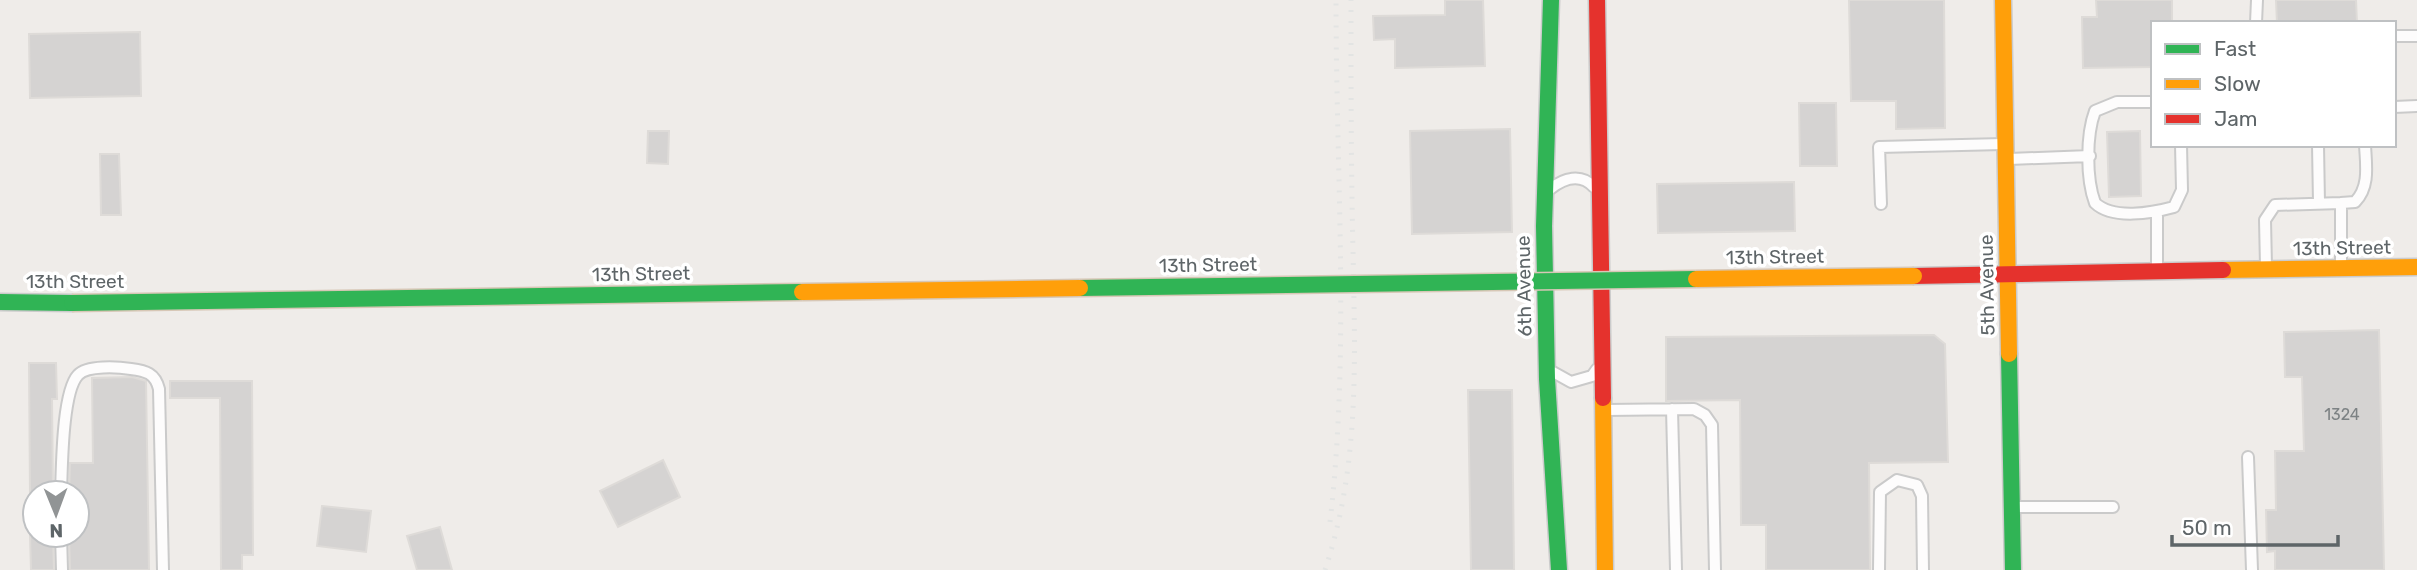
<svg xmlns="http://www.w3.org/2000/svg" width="2417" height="570" font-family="Rubik,sans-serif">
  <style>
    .building { fill: #d5d3d2; stroke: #dedbd8; stroke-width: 2 }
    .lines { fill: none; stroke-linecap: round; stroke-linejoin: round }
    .lane-casing { stroke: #cacaca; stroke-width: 14 }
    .fast-casing { stroke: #cbcbcb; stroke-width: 19 }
    .slow-casing { stroke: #cbcbcb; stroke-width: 19 }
    .jam-casing { stroke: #cbcbcb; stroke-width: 19 }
    .lane { stroke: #fdfcfc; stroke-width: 10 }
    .fast { stroke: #30b455; stroke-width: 16 }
    .slow { stroke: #ff9f0a; stroke-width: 16 }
    .jam { stroke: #e5322d; stroke-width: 16 }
    .rail { stroke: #e3e4e3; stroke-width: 5; stroke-dasharray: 2 9; stroke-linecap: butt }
    .fast-bridge-casing { stroke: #d7c7b6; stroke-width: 19; stroke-linecap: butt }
    .slow-bridge-casing { stroke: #d7c7b6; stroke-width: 19; stroke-linecap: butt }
    .fast-bridge { stroke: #30b455; stroke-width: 16 }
    .slow-bridge { stroke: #ff9f0a; stroke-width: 16 }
    .labels { text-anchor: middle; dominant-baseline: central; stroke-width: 7; stroke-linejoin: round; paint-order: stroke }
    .number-label { font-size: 16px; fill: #7d8284 }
    .street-label { font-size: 19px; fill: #5e6568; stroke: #fff }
  </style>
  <rect width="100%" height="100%" fill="#efece9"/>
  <path class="building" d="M 1445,0 L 1483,0 L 1485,66 L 1395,68 L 1395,39 L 1374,40 L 1373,16 L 1445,15 Z
    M 1849,0 L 1944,0 L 1945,128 L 1896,129 L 1896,101 L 1851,101 Z
    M 2096,0 L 2172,0 L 2172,23 L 2153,23 L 2153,67 L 2083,68 L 2082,17 L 2097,17 Z
    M 2276,0 L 2356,0 L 2357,23 L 2277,23 Z
    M 140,32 L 141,96 L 30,98 L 29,34 Z
    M 1799,103 L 1836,103 L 1837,166 L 1800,166 Z
    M 1510,129 L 1512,232 L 1412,234 L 1410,131 Z
    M 648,131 L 669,131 L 668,164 L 647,163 Z
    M 2140,131 L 2141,196 L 2109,197 L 2107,132 Z
    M 100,154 L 119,154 L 121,215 L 101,215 Z
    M 1794,182 L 1795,231 L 1658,233 L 1657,184 Z
    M 2379,330 L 2384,570 L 2275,570 L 2275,551 L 2267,552 L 2266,510 L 2276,510 L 2275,451 L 2304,451 L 2302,377 L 2285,377 L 2284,332 Z
    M 1934,335 L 1945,344 L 1948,462 L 1869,463 L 1870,570 L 1766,570 L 1766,525 L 1741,525 L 1740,400 L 1666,401 L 1666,337 Z
    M 29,363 L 56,363 L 57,399 L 52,399 L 53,493 L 30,493 Z
    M 132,377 L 146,381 L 149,570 L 70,570 L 69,535 L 77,535 L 77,493 L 69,493 L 70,463 L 93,463 L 92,378 Z
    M 170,381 L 252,381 L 253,555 L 242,555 L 242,570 L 221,570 L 220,398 L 170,398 Z
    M 1468,390 L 1512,390 L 1514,570 L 1471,570 Z
    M 663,460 L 680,497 L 618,527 L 600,491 Z
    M 322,506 L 371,511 L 366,552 L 317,546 Z
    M 440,527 L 452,570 L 417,570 L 407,536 Z
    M 30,535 L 53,535 L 54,570 L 31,570 Z"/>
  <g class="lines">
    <g class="lane-casing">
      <path id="lane" d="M 2256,23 L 2257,0
        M 2394,36 L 2417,36
        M 2153,102 L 2117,102 L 2095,111 C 2086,135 2086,179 2095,203 C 2113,220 2152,213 2174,207 L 2182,190 L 2181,145
        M 2394,107 L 2417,106
        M 2318,145 L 2319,203
        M 2009,159 L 2090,156
        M 1550,189 C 1564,178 1581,173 1594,187
        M 2341,203 L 2355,202 C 2370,187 2366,165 2365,145
        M 1881,204 L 1879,147 L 2003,144
        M 2157,212 L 2157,267
        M 2266,266 L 2265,220 L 2275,205 L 2341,203 L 2341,263
        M 1553,372 L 1571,382 L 1592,376 L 1597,369
        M 1672,409 L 1676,570
        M 1606,410 L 1694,409 L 1705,415 L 1712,425 L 1715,570
        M 2248,457 L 2252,570
        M 61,493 C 62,468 62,392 78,375 C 87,365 118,367 131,369 C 146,371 155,373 159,389 L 163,570
        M 2015,507 L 2113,507
        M 61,535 L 62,570
        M 1879,570 L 1880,492 L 1897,480 L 1917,485 L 1922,496 L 1923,570"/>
    </g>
    <g class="fast-casing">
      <path id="fast" d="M 1551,0 L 1544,226 L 1547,379 L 1559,570
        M 0,302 L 72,303
        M 2009,354 L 2013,570"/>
    </g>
    <g class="slow-casing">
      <path id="slow" d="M 2003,0 L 2009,354
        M 2223,270 L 2417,267
        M 1603,398 L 1605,570"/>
    </g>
    <g class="jam-casing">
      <path id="jam" d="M 1597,0 L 1603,398
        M 1914,276 L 2223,270"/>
    </g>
    <use href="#lane" class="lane"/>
    <use href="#fast" class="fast"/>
    <use href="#slow" class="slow"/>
    <use href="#jam" class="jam"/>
    <path class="rail" d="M 1330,522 C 1350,349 1336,174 1336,0
      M 1325,570 C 1360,465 1355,359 1353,250 C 1351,166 1351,83 1351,0"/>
    <g class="fast-bridge-casing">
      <path id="fast-bridge" d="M 1080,288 L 1696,279
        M 72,303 L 802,292"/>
    </g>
    <g class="slow-bridge-casing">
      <path id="slow-bridge" d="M 1696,279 L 1914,276
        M 802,292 L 1080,288"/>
    </g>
    <use href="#fast-bridge" class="fast-bridge"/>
    <use href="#slow-bridge" class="slow-bridge"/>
  </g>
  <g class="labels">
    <g class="number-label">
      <text x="2342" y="414">1324</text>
    </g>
    <g class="street-label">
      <text transform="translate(2342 248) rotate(-1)">13th Street</text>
      <text transform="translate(1775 257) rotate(-1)">13th Street</text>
      <text transform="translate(1208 265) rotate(-1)">13th Street</text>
      <text transform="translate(641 274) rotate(-1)">13th Street</text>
      <text x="75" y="281">13th Street</text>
      <text transform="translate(1987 285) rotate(-91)">5th Avenue</text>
      <text transform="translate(1524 286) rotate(-91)">6th Avenue</text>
    </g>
  </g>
  <rect x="2151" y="21" width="245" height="126" fill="#ffffff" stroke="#bfc1c3" stroke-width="2"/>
  <rect x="2165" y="44" width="35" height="10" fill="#30b455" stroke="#bfc1c3" stroke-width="2"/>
  <text x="2214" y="56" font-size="21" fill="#5e6568">Fast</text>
  <rect x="2165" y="79" width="35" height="10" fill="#ff9f0a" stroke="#bfc1c3" stroke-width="2"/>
  <text x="2214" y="91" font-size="21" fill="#5e6568">Slow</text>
  <rect x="2165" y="114" width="35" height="10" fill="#e5322d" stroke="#bfc1c3" stroke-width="2"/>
  <text x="2214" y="126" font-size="21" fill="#5e6568">Jam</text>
  <g transform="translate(56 514) rotate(179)"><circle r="33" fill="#ffffff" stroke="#bfc1c3" stroke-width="2"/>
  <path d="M0-5L12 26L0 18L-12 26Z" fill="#919495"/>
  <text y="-10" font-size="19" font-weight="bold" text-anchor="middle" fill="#5e6568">N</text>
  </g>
  <path d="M2172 535v10h166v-10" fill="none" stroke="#5e6568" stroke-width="3.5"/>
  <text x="2182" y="535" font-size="21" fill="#5e6568" stroke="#ffffff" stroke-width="5" paint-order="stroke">50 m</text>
</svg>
